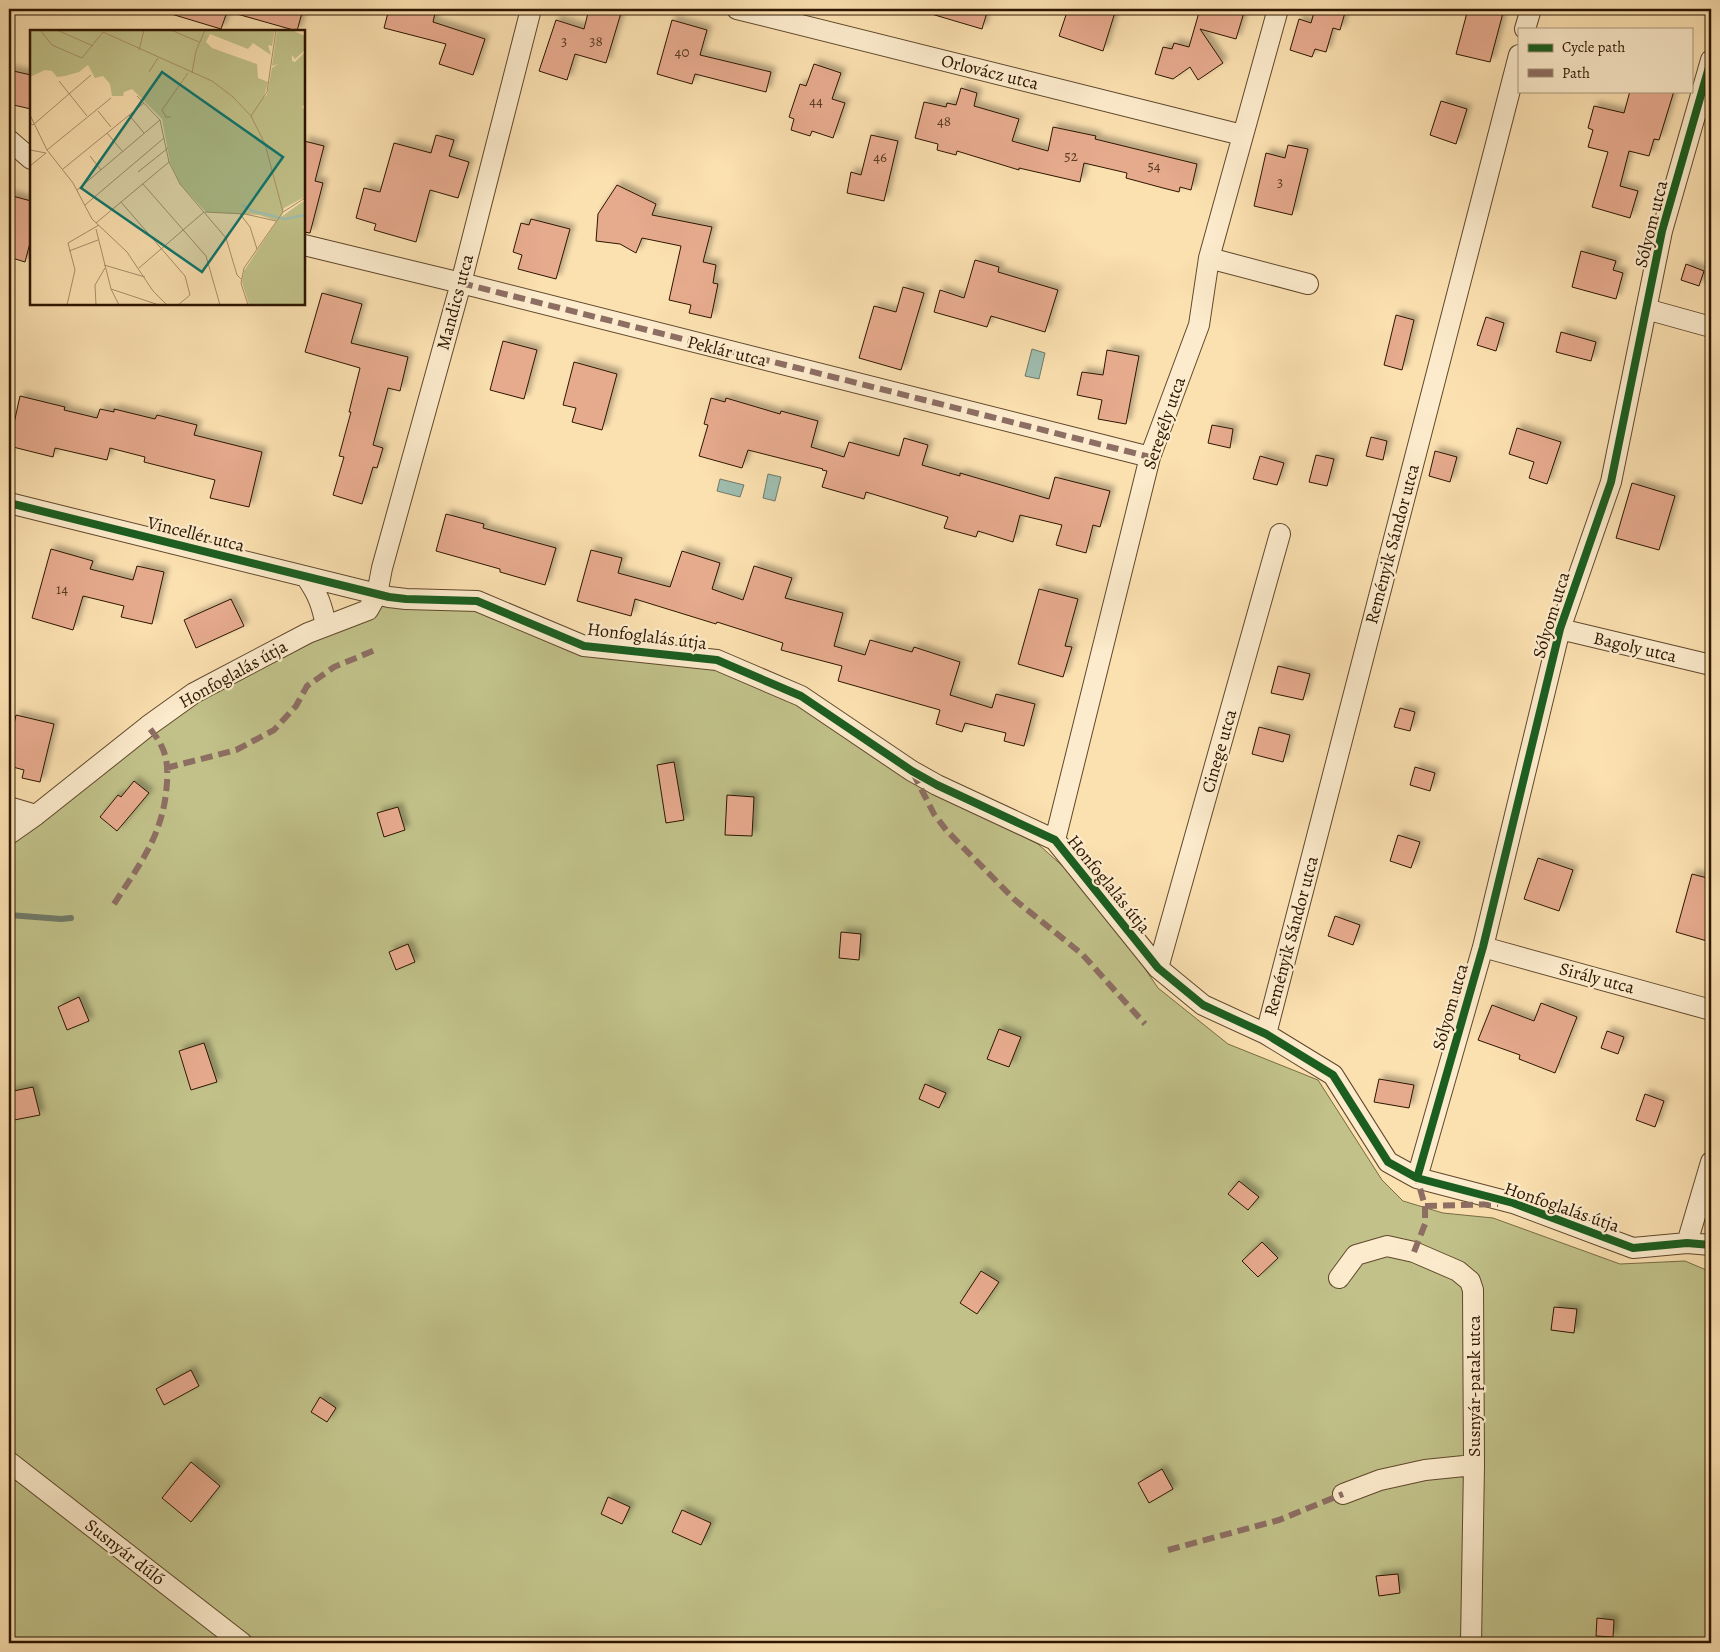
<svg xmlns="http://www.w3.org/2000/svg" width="1720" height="1652" font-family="Alegreya,serif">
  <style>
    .green { fill: #c1c189; stroke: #776c44 }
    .water { fill: #9fbdaf; stroke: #717a69 }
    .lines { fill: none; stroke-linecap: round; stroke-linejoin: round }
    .stream { stroke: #717a69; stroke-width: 6 }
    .building { fill: #e6aa8d; stroke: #2d1600; filter: url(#shadow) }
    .street-casing { stroke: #60482c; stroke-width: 22 }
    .street { stroke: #fcebcc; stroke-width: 20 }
    .quiet { stroke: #8d6e63; stroke-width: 6; stroke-dasharray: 12 6; stroke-linecap: butt }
    .cycleway-casing { stroke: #fcebcc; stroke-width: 11 }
    .cycleway { stroke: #1b5e20; stroke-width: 8 }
    .labels { text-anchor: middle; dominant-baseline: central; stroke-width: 4.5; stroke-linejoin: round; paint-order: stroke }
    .number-label { font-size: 15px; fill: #5b3b23 }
    .street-label { font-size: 18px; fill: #2d1600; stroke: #fcebcc }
    .inset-river { fill: none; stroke: #9fbdaf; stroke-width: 2.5 }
    .inset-road { fill: none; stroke: #a98f6a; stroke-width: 1 }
    .view { fill: #0f766e; fill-opacity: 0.15; stroke: #0f766e; stroke-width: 2.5 }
    .inset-edge { fill: none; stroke: #2d1600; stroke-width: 2.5 }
  </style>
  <defs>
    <filter id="shadow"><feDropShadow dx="4.5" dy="-4.5" stdDeviation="2.5" flood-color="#0004"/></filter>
  </defs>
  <rect width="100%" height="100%" fill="#fbe0b0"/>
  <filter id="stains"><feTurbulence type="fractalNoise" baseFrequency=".004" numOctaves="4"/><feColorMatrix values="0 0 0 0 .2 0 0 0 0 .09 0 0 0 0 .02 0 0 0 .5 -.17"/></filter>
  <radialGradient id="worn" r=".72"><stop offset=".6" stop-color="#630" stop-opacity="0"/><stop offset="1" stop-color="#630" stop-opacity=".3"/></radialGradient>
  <path class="green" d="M 377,594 L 477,601 L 584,646 L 717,660 L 801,696 L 933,791 L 1038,844 L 1097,897 L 1158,988 L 1228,1044 L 1318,1080 L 1382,1180 L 1403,1201 L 1443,1213 L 1493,1218 L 1620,1264 L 1685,1261 L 1711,1272 L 1711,1643 L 9,1643 L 9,834 L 148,726 Z"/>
  <path class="water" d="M 1032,349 L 1045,353 L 1039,379 L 1025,376 Z
    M 768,474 L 781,477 L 775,501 L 763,498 Z
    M 720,479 L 744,485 L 740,497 L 717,491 Z"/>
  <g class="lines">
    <path class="stream" d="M 9,915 L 61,919 L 71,918"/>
  </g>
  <path class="building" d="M 168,9 L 228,9 L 221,29 L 168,13 Z
    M 237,9 L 303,9 L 297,31 L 237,14 Z
    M 389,9 L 436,9 L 433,22 L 485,39 L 473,75 L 439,64 L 446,44 L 384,28 Z
    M 589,9 L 608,9 L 621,13 L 606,63 L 575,54 L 567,80 L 539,71 L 556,20 L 584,29 Z
    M 929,9 L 988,9 L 982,29 L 928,13 Z
    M 1068,9 L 1116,9 L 1103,51 L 1059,36 Z
    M 1200,9 L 1245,9 L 1236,39 L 1200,29 L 1223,63 L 1198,80 L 1190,67 L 1173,79 L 1155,74 L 1163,47 L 1172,49 L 1174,43 L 1189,47 Z
    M 1315,9 L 1346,9 L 1340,30 L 1333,28 L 1326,52 L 1315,49 L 1312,57 L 1290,50 L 1299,19 L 1311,23 Z
    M 1468,9 L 1504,9 L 1490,62 L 1456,54 Z
    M 672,20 L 707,30 L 700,55 L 771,72 L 766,92 L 695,74 L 692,84 L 657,74 Z
    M 814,64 L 841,73 L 832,99 L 845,103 L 833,138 L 812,131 L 810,136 L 791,130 L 794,119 L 789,117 L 800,84 L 806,86 Z
    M 9,70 L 31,75 L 31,109 L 9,104 Z
    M 961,88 L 977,93 L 974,106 L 1019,119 L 1012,141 L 1048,151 L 1053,127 L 1096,136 L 1095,139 L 1197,164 L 1191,190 L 1180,187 L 1179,192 L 1163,188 L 1126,178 L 1127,173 L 1084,163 L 1080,182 L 1019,168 L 1019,170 L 957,151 L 956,155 L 937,150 L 938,144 L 915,138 L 924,102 L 946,107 L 947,103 L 956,105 Z
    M 1630,91 L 1674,91 L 1659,140 L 1654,139 L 1649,156 L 1629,151 L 1620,186 L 1638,191 L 1630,218 L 1592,207 L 1608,152 L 1588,147 L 1593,130 L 1588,128 L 1594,106 L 1624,113 Z
    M 1441,101 L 1467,109 L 1456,144 L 1430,135 Z
    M 436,135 L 454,140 L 449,156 L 469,162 L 458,198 L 430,190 L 416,242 L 374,230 L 376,224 L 356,218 L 364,188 L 380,192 L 394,143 L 431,153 Z
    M 871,135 L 898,141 L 884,201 L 847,193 L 851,172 L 861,175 Z
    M 304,141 L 324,146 L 315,181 L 323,183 L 310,233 L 304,232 Z
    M 1288,145 L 1308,149 L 1292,215 L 1254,206 L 1266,153 L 1285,158 Z
    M 617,185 L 656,204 L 652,215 L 712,227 L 703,262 L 716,265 L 713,283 L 718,284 L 711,318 L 689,313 L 691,305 L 669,300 L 681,246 L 642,238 L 636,253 L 620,244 L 596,241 L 598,214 Z
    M 9,195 L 31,201 L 31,239 L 25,262 L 9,257 Z
    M 531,219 L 570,229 L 556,279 L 518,269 L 522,255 L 513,252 L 521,223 L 529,225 Z
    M 1581,251 L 1616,261 L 1613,270 L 1623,273 L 1616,299 L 1572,287 Z
    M 975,260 L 999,267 L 998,272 L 1058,290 L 1045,332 L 991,316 L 987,327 L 934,312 L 940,290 L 964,298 Z
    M 1686,264 L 1704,271 L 1699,286 L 1681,280 Z
    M 903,287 L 924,293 L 901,370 L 859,358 L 874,306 L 896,312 Z
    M 322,293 L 362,304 L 351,343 L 408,357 L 400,391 L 388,388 L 373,445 L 383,448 L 377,468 L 373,467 L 362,504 L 333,495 L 344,457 L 339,456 L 351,412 L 349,412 L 360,368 L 305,352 Z
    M 1396,315 L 1414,320 L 1402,370 L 1384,365 Z
    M 1486,317 L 1504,323 L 1496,351 L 1477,345 Z
    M 1561,332 L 1596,342 L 1591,361 L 1556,352 Z
    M 503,341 L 537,350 L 524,399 L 490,390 Z
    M 1107,350 L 1139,356 L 1126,424 L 1098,419 L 1102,400 L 1077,395 L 1082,372 L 1103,375 Z
    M 574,362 L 617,374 L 602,430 L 572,422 L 576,408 L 563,405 Z
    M 20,396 L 65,407 L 64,410 L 97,418 L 100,409 L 114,412 L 114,409 L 155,419 L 157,415 L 197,425 L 194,435 L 262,452 L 249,507 L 210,498 L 215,480 L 144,462 L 145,457 L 110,448 L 107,460 L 55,448 L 53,457 L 9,446 Z
    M 711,398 L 725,402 L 726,398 L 780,414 L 781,411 L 818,421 L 811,447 L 844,457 L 849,442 L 899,456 L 904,438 L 928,445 L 922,465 L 960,476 L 960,473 L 1049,499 L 1055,477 L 1110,491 L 1100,527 L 1093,525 L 1086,553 L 1056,545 L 1062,525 L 1020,515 L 1013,542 L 978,531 L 976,537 L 944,528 L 948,517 L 866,492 L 864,499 L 822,487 L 827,471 L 822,470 L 823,469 L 748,450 L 742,468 L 699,456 L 708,425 L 704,424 Z
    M 1212,425 L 1233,429 L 1230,448 L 1208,443 Z
    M 1517,428 L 1561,442 L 1547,484 L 1529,478 L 1534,462 L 1509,454 Z
    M 1371,437 L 1387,441 L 1383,460 L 1366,456 Z
    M 1435,451 L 1457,457 L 1450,482 L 1429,476 Z
    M 1316,455 L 1334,459 L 1327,486 L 1309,482 Z
    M 1260,456 L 1284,463 L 1277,485 L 1253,479 Z
    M 1632,483 L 1675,496 L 1659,550 L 1616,538 Z
    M 446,514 L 484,524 L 483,528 L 556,548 L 545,585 L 500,572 L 500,569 L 436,551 Z
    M 51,549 L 93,561 L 90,569 L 133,580 L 137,566 L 164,572 L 152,624 L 121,617 L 124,606 L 83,596 L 73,630 L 32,618 Z
    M 591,550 L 622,558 L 618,573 L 670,587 L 682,551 L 720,563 L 712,589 L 743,600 L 754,566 L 792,578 L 785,598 L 843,613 L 834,646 L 865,655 L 870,640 L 912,652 L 914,647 L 960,662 L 950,695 L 992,708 L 996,694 L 1035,704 L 1024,746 L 1004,741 L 1006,733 L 965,723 L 962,732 L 936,724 L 940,710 L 838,681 L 842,666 L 781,650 L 783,643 L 717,622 L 716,624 L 635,599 L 631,616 L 577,601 Z
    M 1039,589 L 1078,599 L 1065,646 L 1072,647 L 1063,677 L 1018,664 Z
    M 231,599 L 244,626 L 196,648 L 184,620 Z
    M 1278,666 L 1310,674 L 1303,700 L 1271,693 Z
    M 1400,708 L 1415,712 L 1410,731 L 1394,727 Z
    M 16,715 L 54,724 L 40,782 L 22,778 L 24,770 L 9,766 L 9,722 L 14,724 Z
    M 1259,727 L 1290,735 L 1283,762 L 1252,754 Z
    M 674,762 L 684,820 L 666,823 L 657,765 Z
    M 1415,767 L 1435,773 L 1430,791 L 1410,785 Z
    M 134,781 L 149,793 L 117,831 L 100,817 L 118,795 L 121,797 Z
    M 727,795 L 754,797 L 752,836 L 725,835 Z
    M 398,807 L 405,830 L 384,837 L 377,813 Z
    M 1398,835 L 1420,842 L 1411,868 L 1390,861 Z
    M 1538,858 L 1573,870 L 1559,911 L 1524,899 Z
    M 1692,874 L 1711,879 L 1711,923 L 1707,941 L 1676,932 Z
    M 1335,916 L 1360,925 L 1353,945 L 1328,936 Z
    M 841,932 L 861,934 L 859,960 L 839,958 Z
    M 408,944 L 415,962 L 396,970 L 389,952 Z
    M 79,997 L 89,1021 L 67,1030 L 58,1007 Z
    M 1541,1003 L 1577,1017 L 1555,1073 L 1519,1059 L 1520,1055 L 1478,1040 L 1492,1005 L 1534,1021 Z
    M 999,1029 L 1021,1037 L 1009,1067 L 987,1059 Z
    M 1607,1031 L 1624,1037 L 1618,1054 L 1601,1048 Z
    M 204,1043 L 217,1082 L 191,1090 L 179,1051 Z
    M 1379,1079 L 1414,1085 L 1409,1108 L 1374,1102 Z
    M 925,1084 L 946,1093 L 939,1108 L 919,1099 Z
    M 33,1087 L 40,1115 L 9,1121 L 9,1092 Z
    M 1645,1094 L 1664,1101 L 1655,1127 L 1636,1120 Z
    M 1239,1181 L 1259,1197 L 1248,1210 L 1228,1194 Z
    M 1262,1242 L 1278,1258 L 1258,1277 L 1242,1261 Z
    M 981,1271 L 999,1282 L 977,1314 L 960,1303 Z
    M 1554,1307 L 1577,1309 L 1574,1333 L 1551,1330 Z
    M 191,1370 L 199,1386 L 164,1405 L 156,1389 Z
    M 320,1397 L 336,1408 L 327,1422 L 311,1412 Z
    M 191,1462 L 220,1486 L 191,1522 L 162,1498 Z
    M 1162,1469 L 1173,1489 L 1149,1503 L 1138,1483 Z
    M 608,1497 L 630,1507 L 622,1524 L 601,1514 Z
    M 682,1510 L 711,1523 L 701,1545 L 672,1532 Z
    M 1398,1574 L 1400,1593 L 1379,1596 L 1376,1576 Z
    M 1597,1618 L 1614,1620 L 1613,1637 L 1596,1636 Z"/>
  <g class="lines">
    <g class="street-casing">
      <path id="street" d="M 737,9 L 1242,135
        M 1525,29 L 1531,9
        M 9,140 L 31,159
        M 304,245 L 461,283 L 1150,457
        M 1209,258 L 1308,284
        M 1646,309 L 1711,327
        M 9,503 L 389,597 L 406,599 L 477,601 L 584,646 L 717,660 L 801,696 L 912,771 L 937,785 L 1055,840 L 1158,968 L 1203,1005 L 1266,1034 L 1333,1075 L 1388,1162 L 1417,1178 L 1513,1203 L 1633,1248 L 1687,1243 L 1711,1245
        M 306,577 C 318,594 322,605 326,626
        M 1560,629 L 1711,665
        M 9,807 L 36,815
        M 9,834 L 36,815 L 148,726 L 194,693 L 308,633 L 368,610 L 377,594 L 382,568 L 461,283 L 531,9
        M 1055,840 L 1150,457 L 1199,325 L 1209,258 L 1278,9
        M 1483,947 L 1711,1010
        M 1158,968 L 1280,534
        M 1266,1034 L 1519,55
        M 1417,1178 L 1483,947 L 1560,629 L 1611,482 L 1662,231 L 1711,60
        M 1687,1243 L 1711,1162
        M 1339,1278 L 1356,1255 L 1387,1246 L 1414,1252 L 1458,1271 L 1470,1281 L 1473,1290 L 1474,1465 L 1471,1643
        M 9,1462 L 242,1643
        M 1343,1494 L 1380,1480 L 1425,1470 L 1474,1465"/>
    </g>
    <use href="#street" class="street"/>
    <path class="quiet" d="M 461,283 L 1150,457
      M 166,768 L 236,750 L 274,730 L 296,706 L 307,686 L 334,667 L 375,650
      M 913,773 L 934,814 L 947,831 L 1015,900 L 1082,954 L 1145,1024
      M 114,904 C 141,862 164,834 167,782 C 168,770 167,756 161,745 C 158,738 152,732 148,726
      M 1425,1206 L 1498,1204
      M 1414,1252 L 1425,1224 L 1425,1206 L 1417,1178
      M 1168,1550 L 1279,1520 L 1343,1494"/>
    <g class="cycleway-casing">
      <path id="cycleway" d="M 9,503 L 389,597 L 406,599 L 477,601 L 584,646 L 717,660 L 801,696 L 912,771 L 937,785 L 1055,840 L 1158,968 L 1203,1005 L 1266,1034 L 1333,1075 L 1388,1162 L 1417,1178 L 1513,1203 L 1633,1248 L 1687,1243 L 1711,1245
        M 1417,1178 L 1483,947 L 1560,629 L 1611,482 L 1662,231 L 1711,60"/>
    </g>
    <use href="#cycleway" class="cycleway"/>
  </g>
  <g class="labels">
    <g class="number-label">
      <text x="564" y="41">3</text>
      <text x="596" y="41">38</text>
      <text x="682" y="52">40</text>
      <text x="816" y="101">44</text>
      <text x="944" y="121">48</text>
      <text x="1071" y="156">52</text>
      <text x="880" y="157">46</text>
      <text x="1154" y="166">54</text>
      <text x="1280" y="182">3</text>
      <text x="62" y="589">14</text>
    </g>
    <g class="street-label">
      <text transform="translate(990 72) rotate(14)">Orlovácz utca</text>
      <text transform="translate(1651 224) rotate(-76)">Sólyom utca</text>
      <text transform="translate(455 302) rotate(-75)">Mandics utca</text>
      <text transform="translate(727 351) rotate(14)">Peklár utca</text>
      <text transform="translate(1164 423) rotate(-71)">Seregély utca</text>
      <text transform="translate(196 534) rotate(14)">Vincellér utca</text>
      <text transform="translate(1392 544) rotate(-75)">Reményik Sándor utca</text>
      <text transform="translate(1551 615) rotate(-73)">Sólyom utca</text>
      <text transform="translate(647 636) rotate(7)">Honfoglalás útja</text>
      <text transform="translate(1635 647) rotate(13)">Bagoly utca</text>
      <text transform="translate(233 674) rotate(-29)">Honfoglalás útja</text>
      <text transform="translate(1219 751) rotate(-74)">Cinege utca</text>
      <text transform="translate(1109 884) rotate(51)">Honfoglalás útja</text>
      <text transform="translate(1291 936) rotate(-75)">Reményik Sándor utca</text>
      <text transform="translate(1597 978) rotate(15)">Sirály utca</text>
      <text transform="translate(1450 1007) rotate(-74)">Sólyom utca</text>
      <text transform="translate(1562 1207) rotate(19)">Honfoglalás útja</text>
      <text transform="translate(1474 1386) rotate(-90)">Susnyár-patak utca</text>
      <text transform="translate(125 1552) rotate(38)">Susnyár dűlő</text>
    </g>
  </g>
  <g transform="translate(30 30)">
    <rect width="275" height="275" fill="#fbe0b0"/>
    <path d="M 0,0 L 245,0 L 242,16 L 238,15 L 241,25 L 223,13 L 218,19 L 180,4 L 176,12 L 182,18 L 227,34 L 228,48 L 238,52 L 234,67 L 237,65 L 242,38 L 248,34 L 242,36 L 247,0 L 262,0 L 275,6 L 275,20 L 265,29 L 262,25 L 262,31 L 265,32 L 275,22 L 275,74 L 272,77 L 275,80 L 275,167 L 254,178 L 251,187 L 275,170 L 275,275 L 219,275 L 212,252 L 214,241 L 247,191 L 229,185 L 176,182 L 150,154 L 140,132 L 132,89 L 102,59 L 94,62 L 93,66 L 82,66 L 80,54 L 73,46 L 65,48 L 58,35 L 49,42 L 35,46 L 27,47 L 22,41 L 15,40 L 0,47 Z" fill="#c1c189"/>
    <path class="inset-river" d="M 212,175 L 223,181 L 255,189 L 275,185"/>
    <path class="inset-road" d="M 10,0 L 22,15 L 52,28 L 73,2 L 182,51 L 203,67 L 221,86 L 235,114 L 253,182M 27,0 L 63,16M 141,0 L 169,12M 109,20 L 114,0M 119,42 L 128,28M 162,43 L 166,21 L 175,0M 29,51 L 57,86M 107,66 L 130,90 L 139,132 L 150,154 L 196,208 L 207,245 L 211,249M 68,81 L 81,97M 0,85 L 17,120 L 43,153 L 62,189 L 97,222 L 123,261 L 137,275M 99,85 L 114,103M 221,86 L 237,62 L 246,0M 141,87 L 136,87 L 132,80 L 158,43M 0,93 L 3,95 L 61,45M 77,103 L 93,122M 0,120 L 16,123M 17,120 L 81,68M 60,126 L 71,140M 0,136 L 16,123M 33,139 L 114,73M 108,142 L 138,118M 113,154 L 176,226 L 190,275M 47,160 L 130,90M 91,172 L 155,246 L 160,265 L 148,275M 55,175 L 134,108M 175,182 L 215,184 L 246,191M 210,184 L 220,197 L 227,219M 66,193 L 139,132M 66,199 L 81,259 L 89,275M 39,221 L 68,210M 74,235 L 115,247M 109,238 L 174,182M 81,259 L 129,275M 37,275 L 45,240 L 38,213 L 69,195M 66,275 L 65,255 L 75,238M 218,275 L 211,253 L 214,238 L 253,182 L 275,168"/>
    <path class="view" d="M 132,42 L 253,127 L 172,242 L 51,158 Z"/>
    <rect width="275" height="275" class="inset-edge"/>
  </g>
  <rect width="1720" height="1652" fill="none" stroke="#fbe0b0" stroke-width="30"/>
  <rect x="10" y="10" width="1700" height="1632" fill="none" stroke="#2d1600" stroke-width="2.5"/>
  <rect x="15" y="15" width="1690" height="1622" fill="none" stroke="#2d1600"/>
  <rect x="1518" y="28" width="175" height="65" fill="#fcebcc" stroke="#a9967a"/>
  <rect x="1528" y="44" width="25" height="8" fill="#1b5e20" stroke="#a9967a"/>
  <text x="1562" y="52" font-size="15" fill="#2d1600">Cycle path</text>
  <rect x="1528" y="69" width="25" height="8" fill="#8d6e63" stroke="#a9967a"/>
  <text x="1562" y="78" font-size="15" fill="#2d1600">Path</text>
  <rect width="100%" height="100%" filter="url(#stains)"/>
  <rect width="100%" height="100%" fill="url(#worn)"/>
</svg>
